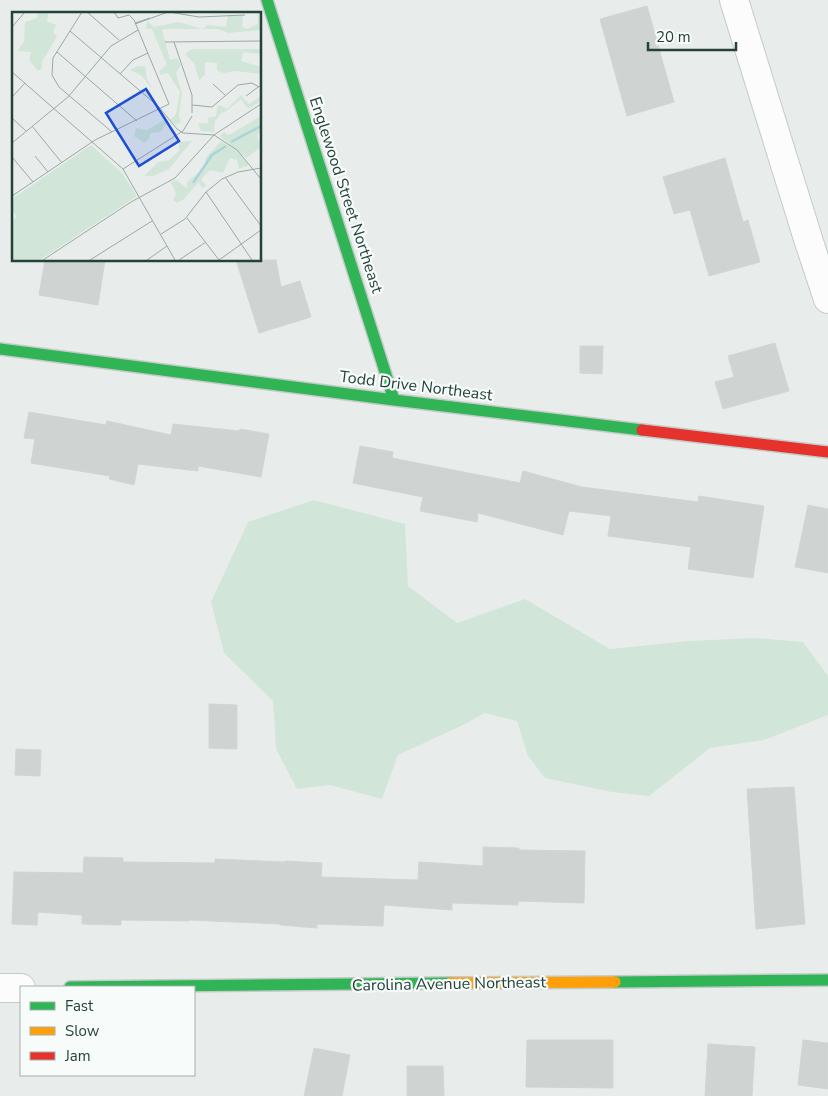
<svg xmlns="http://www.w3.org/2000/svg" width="828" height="1096" font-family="'Nunito Sans',sans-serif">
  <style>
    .green { fill: #d1e6d8 }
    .building { fill: #cfd4d2; stroke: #d1d6d4 }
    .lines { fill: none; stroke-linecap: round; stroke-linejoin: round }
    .street-casing { stroke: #c5cac8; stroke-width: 30 }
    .fast-casing { stroke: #c3cbc8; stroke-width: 14 }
    .slow-casing { stroke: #c3cbc8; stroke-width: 14 }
    .jam-casing { stroke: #c3cbc8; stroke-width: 14 }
    .street { stroke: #fcfcfc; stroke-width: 28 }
    .fast { stroke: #30b455; stroke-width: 11 }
    .slow { stroke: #ff9f0a; stroke-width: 11 }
    .jam { stroke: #e5322d; stroke-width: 11 }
    .labels { text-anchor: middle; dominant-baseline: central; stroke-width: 4.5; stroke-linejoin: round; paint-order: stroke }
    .street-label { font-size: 16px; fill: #24423a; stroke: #f7fbf9 }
    .inset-river { fill: none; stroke: #a9d4db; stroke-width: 2.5 }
    .inset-road { fill: none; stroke: #9aa9a4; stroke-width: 1 }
    .view { fill: #1d4ed8; fill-opacity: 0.15; stroke: #1d4ed8; stroke-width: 2.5 }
    .inset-edge { fill: none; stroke: #24423a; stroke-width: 2.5 }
  </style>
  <rect width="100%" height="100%" fill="#e8edeb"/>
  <path class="green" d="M 314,500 L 405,524 L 408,586 L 457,623 L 525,599 L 610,649 L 689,641 L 755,638 L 803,642 L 828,676 L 828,715 L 764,740 L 710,748 L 649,796 L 612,792 L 545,778 L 528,756 L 517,721 L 485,713 L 461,726 L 398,755 L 382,799 L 330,785 L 297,789 L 276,749 L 273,701 L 224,653 L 211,602 L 248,522 Z"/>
  <path class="building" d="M 647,6 L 674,102 L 627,116 L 600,19 Z
    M 725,158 L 743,222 L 748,220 L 760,262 L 709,276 L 690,210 L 674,214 L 663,177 Z
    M 45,260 L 105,260 L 98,305 L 39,295 Z
    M 236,260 L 276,260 L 281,287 L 300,281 L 311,317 L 259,333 Z
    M 775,343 L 789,391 L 723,409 L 715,382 L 734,377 L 728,356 Z
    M 580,346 L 603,346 L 602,374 L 580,373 Z
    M 29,412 L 106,425 L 107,421 L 171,435 L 173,424 L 239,431 L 240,429 L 269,434 L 261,477 L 198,466 L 198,471 L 138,464 L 134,485 L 109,479 L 110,476 L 31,463 L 35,439 L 24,438 Z
    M 360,446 L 393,452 L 392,458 L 520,483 L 523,471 L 582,487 L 698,502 L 699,496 L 764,506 L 753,578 L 688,569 L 691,547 L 608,536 L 611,516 L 569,511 L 563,535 L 478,513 L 477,522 L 420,511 L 423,497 L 353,483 Z
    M 808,505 L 828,509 L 828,573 L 795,567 Z
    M 209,704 L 237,705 L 237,749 L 209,748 Z
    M 16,749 L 41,750 L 40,776 L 15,775 Z
    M 794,787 L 805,924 L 756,929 L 747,789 Z
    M 483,847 L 519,848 L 519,850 L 585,851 L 584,903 L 518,901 L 518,905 L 452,903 L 452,910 L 384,905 L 383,926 L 317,924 L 317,928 L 280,925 L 280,924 L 189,920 L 189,921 L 121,920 L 121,925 L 82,924 L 82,915 L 38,912 L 37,925 L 12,924 L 14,872 L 83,873 L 84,857 L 123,858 L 123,862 L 215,863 L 215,859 L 285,862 L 285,861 L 322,863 L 321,877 L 418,880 L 419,862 L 483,866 Z
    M 527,1040 L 613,1040 L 613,1088 L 526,1087 Z
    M 803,1040 L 828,1043 L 828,1089 L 798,1085 Z
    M 708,1044 L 755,1047 L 752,1096 L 705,1096 Z
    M 314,1048 L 350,1055 L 342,1096 L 304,1096 Z
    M 407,1066 L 443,1066 L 444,1096 L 407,1096 Z"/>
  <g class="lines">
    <g class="street-casing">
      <path id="street" d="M 734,0 L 809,242 L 828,299
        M 0,988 L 21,988"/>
    </g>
    <g class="fast-casing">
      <path id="fast" d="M 267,0 L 394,400
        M 0,349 L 394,400 L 642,430
        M 615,982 L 828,980
        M 70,987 L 450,983"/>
    </g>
    <g class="slow-casing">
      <path id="slow" d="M 450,983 L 615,982"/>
    </g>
    <g class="jam-casing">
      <path id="jam" d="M 642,430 L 828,452"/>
    </g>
    <use href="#street" class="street"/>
    <use href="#fast" class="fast"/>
    <use href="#slow" class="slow"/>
    <use href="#jam" class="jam"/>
  </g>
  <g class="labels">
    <g class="street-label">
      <text transform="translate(346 195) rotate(72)">Englewood Street Northeast</text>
      <text transform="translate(416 386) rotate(7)">Todd Drive Northeast</text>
      <text transform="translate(449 984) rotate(-1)">Carolina Avenue Northeast</text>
    </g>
  </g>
  <g transform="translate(12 12)">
    <rect width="249" height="249" fill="#e8edeb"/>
    <path d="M 26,0 L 37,0 L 35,9 L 44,13 L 41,20 L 45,24 L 30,50 L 30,56 L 26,59 L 17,48 L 19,40 L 5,39 L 12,30 L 13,10 L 25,6 ZM 245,0 L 249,0 L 249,18 L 216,21 L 206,17 L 150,17 L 158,48 L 165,46 L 169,53 L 164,61 L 170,82 L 167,103 L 169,110 L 164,113 L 158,108 L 164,102 L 168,80 L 156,61 L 148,63 L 147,59 L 155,53 L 140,17 L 134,17 L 135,9 L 142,15 L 166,10 L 190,17 L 196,13 L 214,15 L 216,3 L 231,4 L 230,15 L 235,17 L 246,12 ZM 180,37 L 249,37 L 249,42 L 231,40 L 229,49 L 249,55 L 249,62 L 223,59 L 212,61 L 205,59 L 205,51 L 193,50 L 193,63 L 187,68 L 182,51 L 173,42 ZM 126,54 L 133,54 L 135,67 L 142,79 L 130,64 L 118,58 ZM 229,83 L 237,92 L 249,84 L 249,89 L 236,97 L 229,87 L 212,101 L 210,100 L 203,109 L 202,120 L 189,119 L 186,111 L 196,111 L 196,106 L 204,104 L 205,96 L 208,93 L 215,97 ZM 249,104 L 249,119 L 245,123 L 249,135 L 234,146 L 208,124 L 212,120 L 217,123 ZM 152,108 L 155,111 L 149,120 L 139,121 L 136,128 L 132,131 L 122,124 L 124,116 L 135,118 ZM 180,129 L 157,157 L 141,164 L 132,164 L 146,150 L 157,148 L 167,139 L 167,130 ZM 209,129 L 225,139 L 237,153 L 227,157 L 225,148 L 218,146 L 211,161 L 198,158 L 189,167 L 194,174 L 190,176 L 187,170 L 172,187 L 165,191 L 161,188 L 164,182 L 159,170 L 164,168 L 175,176 L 175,170 L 192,156 L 194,145 ZM 79,133 L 110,161 L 125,184 L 28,248 L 0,248 L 0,209 L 5,205 L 0,198 L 0,187 Z" fill="#d1e6d8"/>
    <path class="inset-river" d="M 219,130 L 249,114M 181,171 L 200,143 L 214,134"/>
    <path class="inset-road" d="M 70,0 L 41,46 L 40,63 L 47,75 L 100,120M 75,0 L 107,28M 157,0 L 187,5 L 233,3M 123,11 L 138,6M 123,12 L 156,0M 0,15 L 13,0M 58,19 L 147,95 L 165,117 L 171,121 L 202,123 L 225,138 L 249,167M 153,30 L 249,29M 162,30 L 180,83 L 180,101M 45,40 L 125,109M 0,60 L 111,157 L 163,248M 108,62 L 121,48 L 136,41M 201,72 L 213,83M 234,84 L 249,73M 0,85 L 13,71M 180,93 L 200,95 L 226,73 L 240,71 L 247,75M 0,106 L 14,119M 20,114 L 50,151M 0,131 L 56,85 L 99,34 L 126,18M 23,144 L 36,160M 0,145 L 21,170M 111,157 L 171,119 L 180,104M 213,165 L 249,214M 194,180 L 240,248M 0,184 L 83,128 L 157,92 L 122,8 L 117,3 L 106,6 L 102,0M 175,206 L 207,248M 149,222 L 173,207 L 194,180 L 210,167 L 226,160 L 249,156M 31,248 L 119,190 L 163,166 L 202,123 L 249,92M 78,248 L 140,209M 135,248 L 155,234M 167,248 L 194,230M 207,248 L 249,218"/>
    <path class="view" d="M 134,77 L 167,129 L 127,154 L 94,101 Z"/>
    <rect width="249" height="249" class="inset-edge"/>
  </g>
  <rect x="20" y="986" width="175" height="90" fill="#f7fbf9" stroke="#a3b1ad"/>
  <rect x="30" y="1002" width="25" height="8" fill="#30b455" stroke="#a3b1ad"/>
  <text x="65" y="1011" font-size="15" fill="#24423a">Fast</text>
  <rect x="30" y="1027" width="25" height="8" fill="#ff9f0a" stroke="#a3b1ad"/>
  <text x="65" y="1036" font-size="15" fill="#24423a">Slow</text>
  <rect x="30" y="1052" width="25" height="8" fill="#e5322d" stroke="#a3b1ad"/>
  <text x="65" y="1061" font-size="15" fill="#24423a">Jam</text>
  <path d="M648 42v8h88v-8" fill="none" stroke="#24423a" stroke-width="2.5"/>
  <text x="656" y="42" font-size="15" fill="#24423a" stroke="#f7fbf9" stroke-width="4" paint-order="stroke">20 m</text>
</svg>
